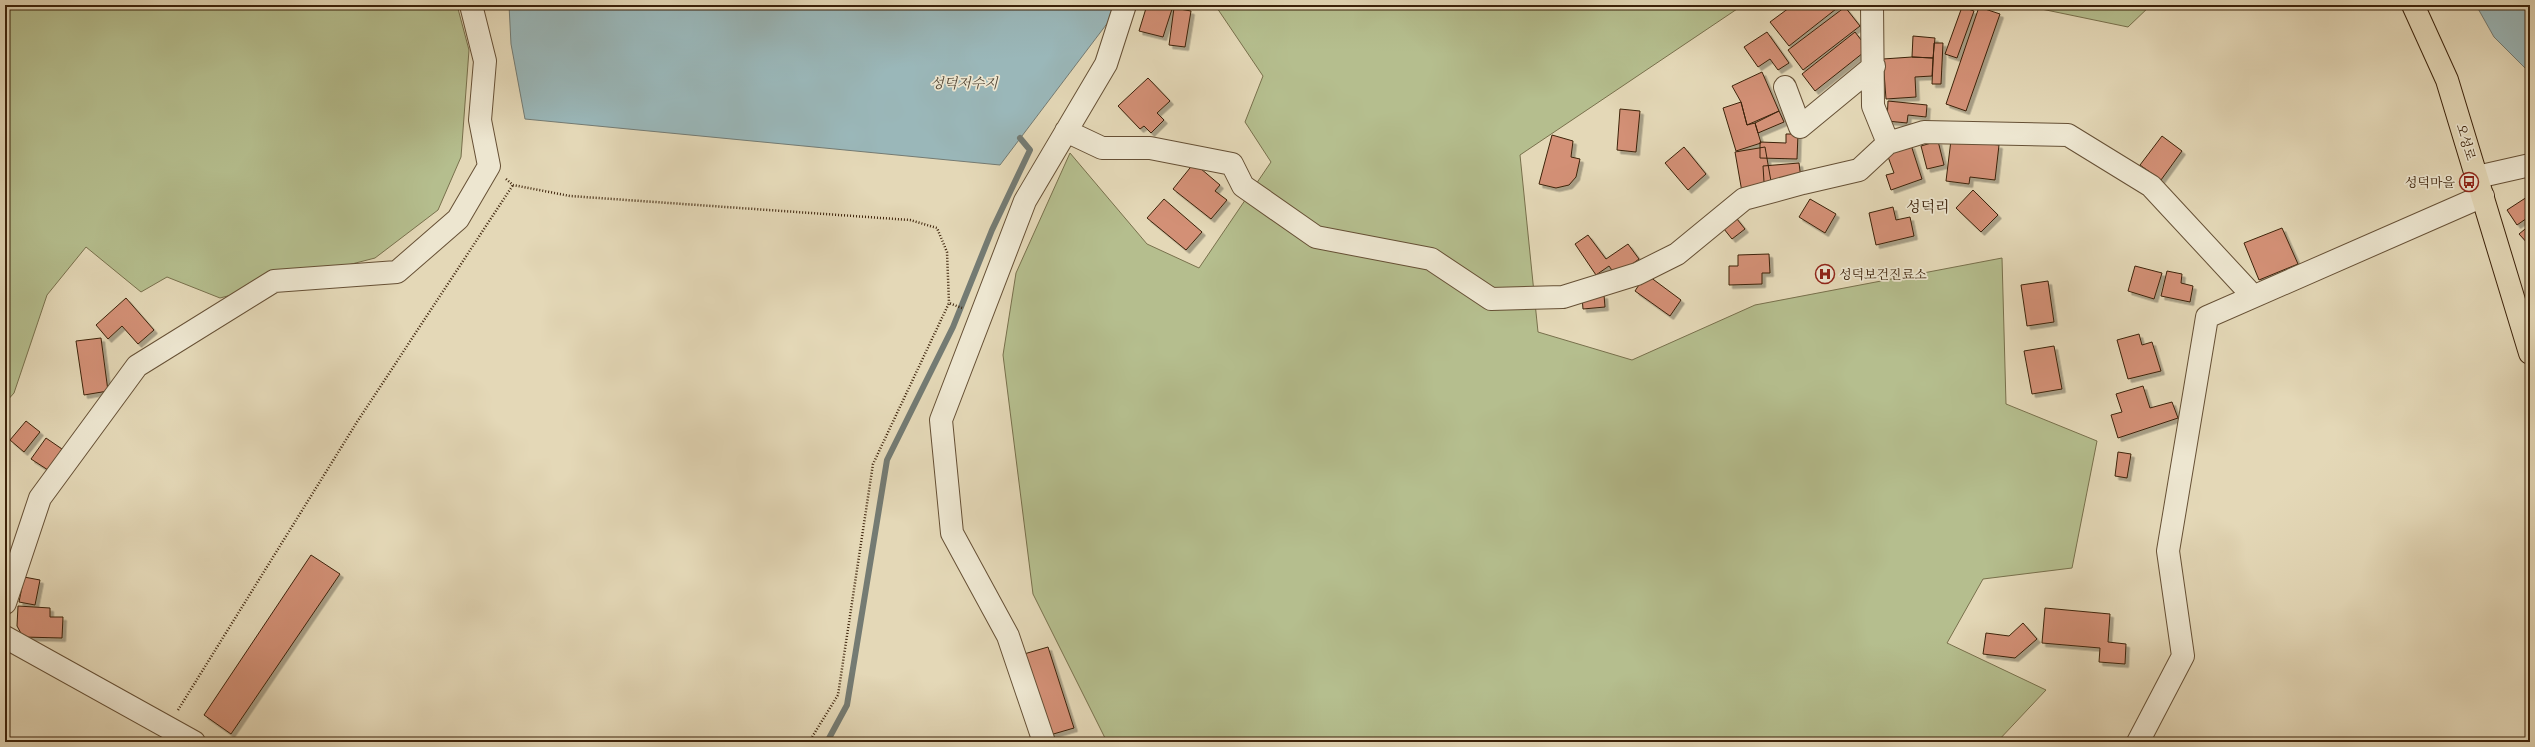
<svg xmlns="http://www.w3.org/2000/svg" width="2535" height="747" font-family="'Gentium Book Plus','Noto Serif KR',serif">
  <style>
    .green { fill: #b5be8e; stroke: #78704c }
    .water { fill: #9ab7b9; stroke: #747b73 }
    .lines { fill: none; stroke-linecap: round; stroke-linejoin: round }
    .stream { stroke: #747b73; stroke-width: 6 }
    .building { fill: #d39076; stroke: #3c220a; filter: url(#shadow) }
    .minor-casing { stroke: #665035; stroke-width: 24 }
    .major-casing { stroke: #3c220a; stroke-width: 24 }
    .path { stroke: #3c220a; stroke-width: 2.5; stroke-dasharray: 1 2; stroke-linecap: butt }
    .minor { stroke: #ede6d0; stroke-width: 22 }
    .major { stroke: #e4d8b7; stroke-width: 22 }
    .labels { text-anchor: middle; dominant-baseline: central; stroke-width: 3.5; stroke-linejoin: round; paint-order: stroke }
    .street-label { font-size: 13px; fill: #3c220a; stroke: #ede6d0 }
    .poi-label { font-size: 13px; fill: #3c220a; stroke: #ede6d0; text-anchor: end }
    .water-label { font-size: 14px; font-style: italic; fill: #544736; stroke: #ede6d0 }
    .quarter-label { font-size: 15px; fill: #3c220a; stroke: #ede6d0 }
  </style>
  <defs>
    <filter id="shadow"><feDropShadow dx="3.5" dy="3.5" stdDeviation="0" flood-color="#0004"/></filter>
  </defs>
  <rect width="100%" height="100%" fill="#e4d8b7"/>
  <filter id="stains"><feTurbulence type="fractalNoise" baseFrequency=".005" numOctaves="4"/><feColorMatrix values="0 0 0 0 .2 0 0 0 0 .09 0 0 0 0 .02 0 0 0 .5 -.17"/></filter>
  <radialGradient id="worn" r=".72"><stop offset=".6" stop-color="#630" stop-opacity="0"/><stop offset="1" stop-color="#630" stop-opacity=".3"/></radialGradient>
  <path class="green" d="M 5,5 L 457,5 L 469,50 L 461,157 L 438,210 L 375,258 L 220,298 L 167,277 L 141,292 L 86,247 L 47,295 L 14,393 L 5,403 Z
    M 1215,5 L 1743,5 L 1520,155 L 1538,332 L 1632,360 L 1755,305 L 2002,258 L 2006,404 L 2097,441 L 2072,568 L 1983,579 L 1947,643 L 2046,690 L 1997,742 L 1107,742 L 1033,594 L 1003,355 L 1016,273 L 1070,153 L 1147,244 L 1199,268 L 1271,162 L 1245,122 L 1263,76 Z
    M 2022,5 L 2151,5 L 2128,27 Z"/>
  <path class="water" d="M 509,5 L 1113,5 L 1109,21 L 1000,165 L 525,119 L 511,44 Z
    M 2476,5 L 2530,5 L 2530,73 L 2494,37 Z"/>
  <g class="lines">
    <path class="stream" d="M 827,742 L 847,705 L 887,460 L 953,327 L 992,230 L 1030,150 L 1020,138"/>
  </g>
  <path class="building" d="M 1147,5 L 1173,6 L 1163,37 L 1139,31 Z
    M 1793,5 L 1833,5 L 1836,9 L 1789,46 L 1770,22 Z
    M 1845,7 L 1860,26 L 1803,70 L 1788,50 Z
    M 1962,7 L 1974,11 L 1957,58 L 1945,54 Z
    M 1979,7 L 2000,14 L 1966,111 L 1946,104 Z
    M 1174,8 L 1191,11 L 1185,47 L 1169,45 Z
    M 1767,32 L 1789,63 L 1778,70 L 1770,59 L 1758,67 L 1744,47 Z
    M 1855,32 L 1868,49 L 1815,91 L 1802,74 Z
    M 1913,36 L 1935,38 L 1933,58 L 1912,57 Z
    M 1934,43 L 1943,43 L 1941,84 L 1932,84 Z
    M 1912,57 L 1933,58 L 1932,76 L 1915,77 L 1916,97 L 1886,99 L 1883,59 Z
    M 1762,72 L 1779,111 L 1747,125 L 1741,102 L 1732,86 Z
    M 1148,78 L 1170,101 L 1157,113 L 1164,120 L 1151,133 L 1144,126 L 1140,129 L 1118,106 Z
    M 1888,101 L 1927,105 L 1926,117 L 1908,115 L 1907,123 L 1887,121 Z
    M 1741,102 L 1747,125 L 1755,123 L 1761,143 L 1736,151 L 1723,108 Z
    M 1620,109 L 1640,111 L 1636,152 L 1617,150 Z
    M 1779,111 L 1784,122 L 1758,133 L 1755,123 Z
    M 1786,134 L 1798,134 L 1797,159 L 1760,158 L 1760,142 L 1786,143 Z
    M 1552,135 L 1573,141 L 1571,157 L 1580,159 L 1576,177 L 1569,185 L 1556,188 L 1539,184 Z
    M 2162,136 L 2182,151 L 2161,180 L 2140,165 Z
    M 1951,140 L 1999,145 L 1995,180 L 1970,177 L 1969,184 L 1946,181 Z
    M 1938,141 L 1944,165 L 1927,169 L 1921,146 Z
    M 1911,145 L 1922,179 L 1891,190 L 1886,175 L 1894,173 L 1887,154 Z
    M 1684,147 L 1706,174 L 1688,190 L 1665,163 Z
    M 1765,147 L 1772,187 L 1742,192 L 1735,152 Z
    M 1194,163 L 1220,185 L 1215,191 L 1227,200 L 1211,219 L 1173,189 Z
    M 1799,163 L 1801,179 L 1764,182 L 1763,166 Z
    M 1973,190 L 1998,215 L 1981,232 L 1956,208 Z
    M 2527,197 L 2530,203 L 2530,216 L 2517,225 L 2507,210 Z
    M 1164,199 L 1202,232 L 1186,250 L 1147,218 Z
    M 1810,199 L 1836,214 L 1825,233 L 1799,217 Z
    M 1893,207 L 1896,220 L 1910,217 L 1914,236 L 1876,245 L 1869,213 Z
    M 1733,214 L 1745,229 L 1732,239 L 1720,224 Z
    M 2530,225 L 2530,246 L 2519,234 Z
    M 2282,228 L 2298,264 L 2259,280 L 2244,243 Z
    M 1588,235 L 1606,259 L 1628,244 L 1639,259 L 1616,276 L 1609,266 L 1596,275 L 1575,244 Z
    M 1769,254 L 1770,273 L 1762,273 L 1762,284 L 1729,285 L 1729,266 L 1738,266 L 1738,255 Z
    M 2135,266 L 2162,273 L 2154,299 L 2128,291 Z
    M 2167,271 L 2182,274 L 2181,283 L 2193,286 L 2190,302 L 2161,296 Z
    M 1646,274 L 1681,300 L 1670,316 L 1635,291 Z
    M 2048,281 L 2054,322 L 2027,326 L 2021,285 Z
    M 1604,295 L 1605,307 L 1583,309 L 1582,297 Z
    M 126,298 L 154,330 L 138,344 L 122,326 L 108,339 L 96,325 Z
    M 2139,334 L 2142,345 L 2152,342 L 2161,371 L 2128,379 L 2117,340 Z
    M 101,338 L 108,391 L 84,395 L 76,341 Z
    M 2054,346 L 2062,389 L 2032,394 L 2024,351 Z
    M 2143,386 L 2150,408 L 2172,402 L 2178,418 L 2118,438 L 2111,415 L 2122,412 L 2116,394 Z
    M 26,421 L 40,432 L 24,452 L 10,440 Z
    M 46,438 L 62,449 L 48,470 L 31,459 Z
    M 2118,452 L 2131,454 L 2127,478 L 2115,476 Z
    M 311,555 L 340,574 L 231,734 L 204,715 Z
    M 24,577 L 40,580 L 35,605 L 19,602 Z
    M 18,606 L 50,608 L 50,617 L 63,617 L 62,638 L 23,637 L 17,626 Z
    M 2045,608 L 2110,614 L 2108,642 L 2126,644 L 2125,664 L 2099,662 L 2100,648 L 2042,643 Z
    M 2023,623 L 2037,639 L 2015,658 L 1983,654 L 1986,633 L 2009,636 Z
    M 1048,647 L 1074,728 L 1050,735 L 1024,654 Z"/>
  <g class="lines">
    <g class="minor-casing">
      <path id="minor" d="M 1872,5 L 1873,106 L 1888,143
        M 1785,87 L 1800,127 L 1874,66
        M 1066,131 L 1102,148 L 1150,148 L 1232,164 L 1243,186 L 1316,237 L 1431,259 L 1491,299 L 1563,297 L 1637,274 L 1677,254 L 1744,199 L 1803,183 L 1859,170 L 1888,143 L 1924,132 L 2068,135 L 2151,186 L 2253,296
        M 2477,177 L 2530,165
        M 5,603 L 40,498 L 137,366 L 274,281 L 397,272 L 458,219 L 489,166 L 480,120 L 485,61 L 471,5
        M 5,637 L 194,742
        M 1044,742 L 1008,636 L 952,533 L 941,420 L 1025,201 L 1106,64 L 1125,5
        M 2138,742 L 2183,656 L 2168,551 L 2207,317 L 2483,196"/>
    </g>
    <g class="major-casing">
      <path id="major" d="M 2413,5 L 2447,80 L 2530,353"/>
    </g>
    <path class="path" d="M 506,179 L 513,185 L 570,196 L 910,220 L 937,228 L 947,252 L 949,303
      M 178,710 L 357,422 L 513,185
      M 809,742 L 838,695 L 873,464 L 949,303 L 962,308"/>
    <use href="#minor" class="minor"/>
    <use href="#major" class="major"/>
  </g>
  <defs>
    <g id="bus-ring" transform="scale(1)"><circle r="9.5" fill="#ede6d0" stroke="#8f2418" stroke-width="1.5"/><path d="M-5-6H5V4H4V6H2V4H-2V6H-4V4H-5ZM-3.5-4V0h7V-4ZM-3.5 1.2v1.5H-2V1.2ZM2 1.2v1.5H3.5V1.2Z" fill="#8f2418"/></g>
    <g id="hospital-ring" transform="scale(1)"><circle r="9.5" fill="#ede6d0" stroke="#8f2418" stroke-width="1.5"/><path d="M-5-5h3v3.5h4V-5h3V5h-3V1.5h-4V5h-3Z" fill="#8f2418"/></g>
  </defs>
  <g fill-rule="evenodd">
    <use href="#bus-ring" x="2469" y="182"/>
    <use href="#hospital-ring" x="1825" y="274"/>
  </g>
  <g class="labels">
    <g class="street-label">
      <text transform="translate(2466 142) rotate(73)">오성로</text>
    </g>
    <g class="poi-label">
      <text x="2455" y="182">성덕마을</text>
      <text x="1839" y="274" text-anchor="start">성덕보건진료소</text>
    </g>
    <g class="water-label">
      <text x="964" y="83">성덕저수지</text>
    </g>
    <g class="quarter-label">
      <text x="1928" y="206">성덕리</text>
    </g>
  </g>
  <rect width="2535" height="747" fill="none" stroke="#e4d8b7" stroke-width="20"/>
  <rect x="6" y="6" width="2523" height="735" fill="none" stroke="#3c220a" stroke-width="2"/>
  <rect x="10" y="10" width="2515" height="727" fill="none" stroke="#3c220a"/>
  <rect width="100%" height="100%" filter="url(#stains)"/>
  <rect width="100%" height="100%" fill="url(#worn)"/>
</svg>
